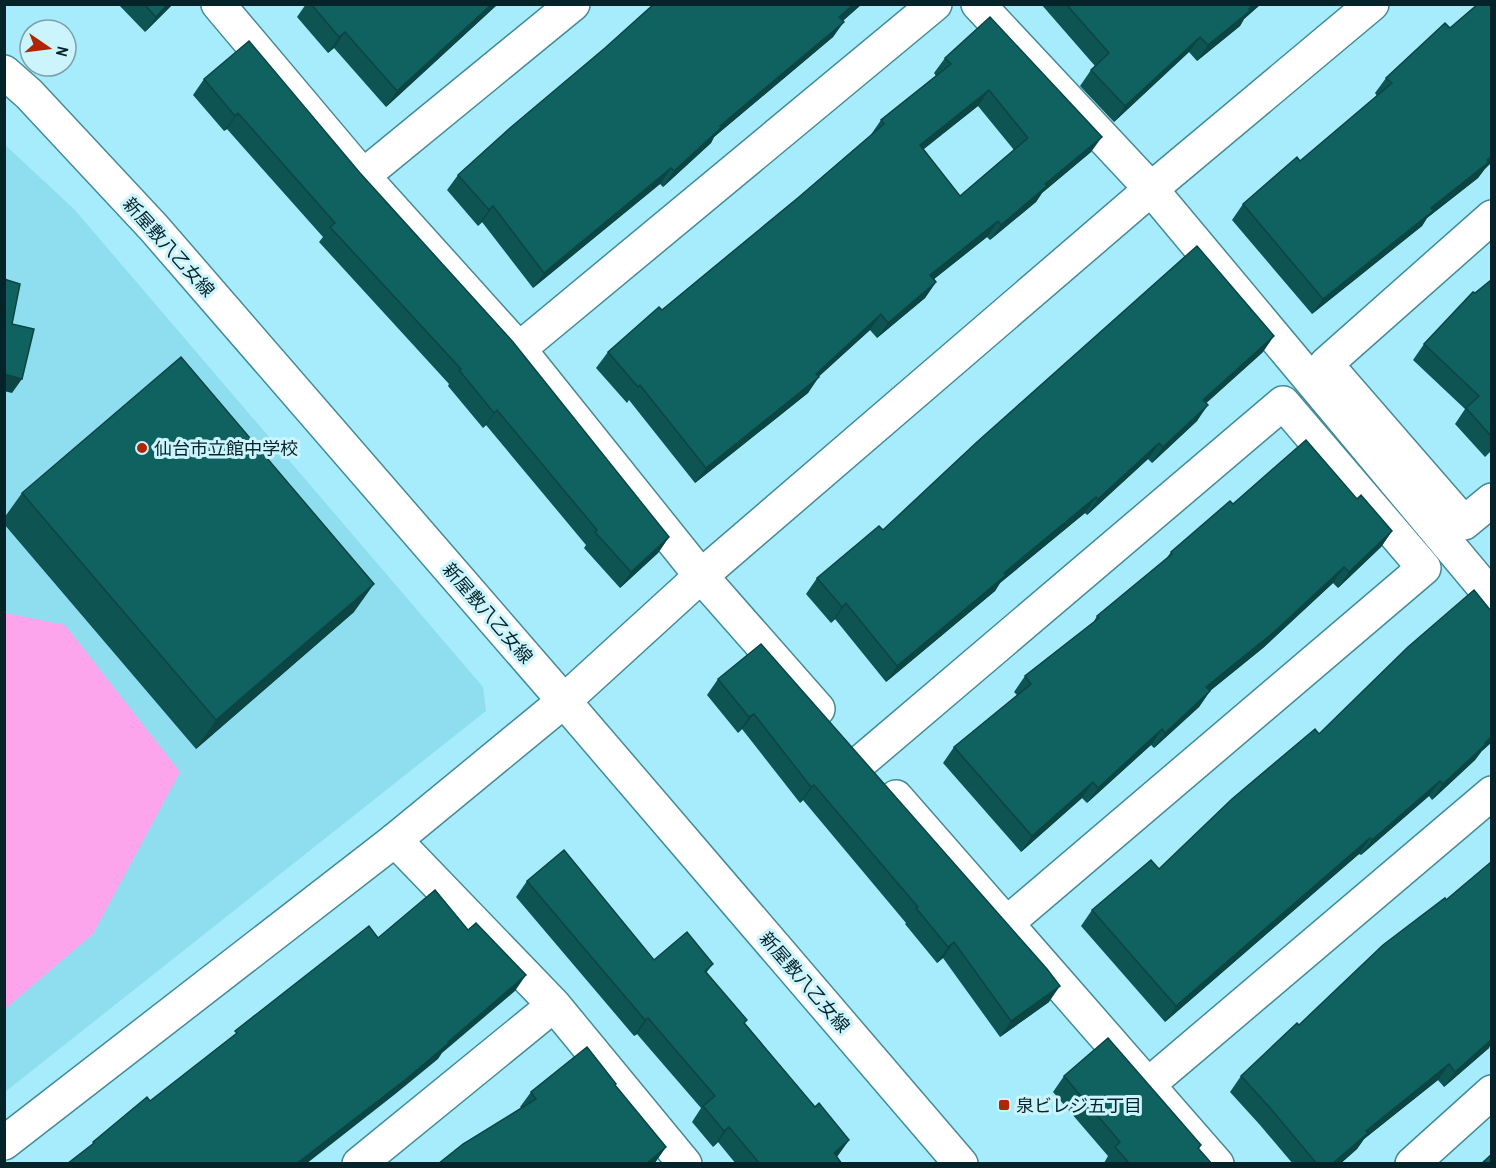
<svg xmlns="http://www.w3.org/2000/svg" width="1496" height="1168" font-family="'Archivo Narrow','Noto Sans JP',sans-serif">
  <style>
    .built { fill: #8edef0 }
    .green { fill: #fca5ed }
    .lines { fill: none; stroke-linecap: round; stroke-linejoin: round }
    .pedestrian-casing { stroke: #448a98; stroke-width: 36 }
    .minor-casing { stroke: #448a98; stroke-width: 36 }
    .tertiary-casing { stroke: #448a98; stroke-width: 36 }
    .pedestrian { stroke: #fff; stroke-width: 33 }
    .minor { stroke: #fff; stroke-width: 33 }
    .tertiary { stroke: #fff; stroke-width: 33 }
    .wall { fill: #0e5453; fill-rule: evenodd }
    .shaded-wall { fill: #0b4544 }
    .building { fill: #106261; stroke: #0b4544; stroke-width: 1.5; fill-rule: evenodd }
    .poi-dot { fill: #b12504; stroke: #cbf4fd; stroke-width: 2 }
    .labels { text-anchor: middle; dominant-baseline: central; stroke-width: 6; stroke-linejoin: round; paint-order: stroke }
    .street-label { font-size: 18px; fill: #052329; stroke: #cbf4fd }
    .poi-label { font-size: 18px; fill: #052329; stroke: #cbf4fd; text-anchor: start }
  </style>
  <rect width="100%" height="100%" fill="#a6ecfc"/>
  <path class="built" d="M 4,144 L 74,209 L 483,687 L 486,711 L 5,1092 Z"/>
  <path class="green" d="M 5,613 L 65,625 L 180,772 L 93,934 L 5,1009 Z"/>
  <g class="lines">
    <g class="pedestrian-casing">
      <path id="pedestrian" d="M 978,4 L 1151,189 L 1492,597"/>
    </g>
    <g class="minor-casing">
      <path id="minor" d="M 218,4 L 363,176 L 519,349 L 701,576 L 818,709
        M 363,176 L 573,4
        M 1492,217 L 1326,364 L 1464,523 L 1492,500
        M 519,349 L 935,4
        M 863,760 L 1283,403 L 1424,568 L 1007,923
        M 896,797 L 1217,1164
        M 395,840 L 554,1005 L 685,1164
        M 1149,1084 L 1492,793
        M 359,1164 L 554,1005
        M 1412,1164 L 1492,1092"/>
    </g>
    <g class="tertiary-casing">
      <path id="tertiary" d="M 4,72 L 29,94 L 154,228 L 564,701 L 961,1164
        M 4,1143 L 395,840 L 564,701 L 701,576 L 1151,189 L 1372,4"/>
    </g>
    <use href="#pedestrian" class="pedestrian"/>
    <use href="#minor" class="minor"/>
    <use href="#tertiary" class="tertiary"/>
  </g>
  <path class="wall" d="M 118,4 L 173,4 L 145,32 Z
    M 306,4 L 498,4 L 386,107 L 334,48 L 328,53 L 297,17 Z
    M 862,4 L 843,21 L 833,37 L 714,137 L 711,143 L 663,187 L 660,184 L 533,288 L 482,222 L 478,226 L 447,190 L 458,175 Z
    M 1041,4 L 1261,4 L 1244,19 L 1240,26 L 1197,61 L 1189,52 L 1114,122 L 1080,86 L 1091,70 L 1095,66 Z
    M 945,58 L 1091,152 L 1042,193 L 1036,202 L 990,240 L 987,237 L 934,279 L 936,282 L 925,298 L 877,338 L 870,330 L 818,377 L 808,393 L 695,483 L 629,400 L 627,403 L 596,368 L 608,352 L 662,310 L 799,197 L 870,136 L 881,120 L 936,76 L 934,73 ZM 978,106 L 1014,150 L 960,196 L 923,149 Z
    M 1386,78 L 1484,170 L 1478,178 L 1427,218 L 1422,226 L 1312,314 L 1232,220 L 1243,204 L 1300,161 L 1377,96 L 1375,93 Z
    M 204,79 L 360,173 L 669,537 L 658,553 L 620,588 L 584,548 L 586,545 L 486,425 L 483,428 L 448,386 L 449,384 L 319,242 L 323,237 L 227,129 L 224,131 L 193,95 Z
    M 1491,280 L 1491,451 L 1485,457 L 1455,424 L 1465,409 L 1413,360 L 1424,344 L 1475,293 Z
    M 1263,352 L 1206,403 L 1197,421 L 1152,463 L 1148,459 L 1087,515 L 1085,513 L 1000,583 L 995,591 L 886,682 L 835,619 L 831,623 L 806,594 L 817,578 L 883,530 Z
    M 22,493 L 354,612 L 196,749 L 4,524 L 4,518 Z
    M 1357,499 L 1392,531 L 1381,547 L 1338,588 L 1333,583 L 1263,648 L 1210,691 L 1199,707 L 1154,748 L 1151,745 L 1087,803 L 1082,798 L 1021,852 L 943,763 L 954,747 L 1017,695 L 1014,692 L 1025,676 L 1093,623 L 1097,616 L 1166,559 L 1171,552 L 1233,504 Z
    M 718,679 L 1049,1002 L 1000,1037 L 943,958 L 937,963 L 905,924 L 906,923 L 803,800 L 800,803 L 742,729 L 738,733 L 707,695 Z
    M 1319,734 L 1481,752 L 1475,760 L 1432,800 L 1429,796 L 1361,855 L 1359,854 L 1165,1022 L 1081,926 L 1092,910 L 1159,869 Z
    M 527,881 L 654,960 L 713,964 L 706,973 L 745,1023 L 815,1107 L 849,1140 L 837,1157 L 842,1164 L 736,1164 L 718,1142 L 713,1147 L 692,1122 L 701,1108 L 637,1034 L 634,1036 L 516,897 Z
    M 1299,1025 L 1489,1048 L 1444,1087 L 1438,1080 L 1364,1139 L 1357,1149 L 1340,1164 L 1293,1164 L 1260,1125 L 1230,1092 L 1241,1076 Z
    M 1064,1076 L 1201,1145 L 1199,1149 L 1212,1164 L 1104,1164 L 1104,1163 L 1108,1156 L 1053,1092 Z
    M 615,1086 L 666,1147 L 654,1164 L 438,1164 L 521,1108 L 520,1107 L 531,1092 Z"/>
  <path class="shaded-wall" d="M 168,4 L 173,4 L 145,32 L 156,17 Z
    M 492,4 L 498,4 L 386,107 L 397,91 Z
    M 854,4 L 862,4 L 828,33 L 839,17 Z
    M 1254,4 L 1261,4 L 1244,19 L 1240,26 L 1197,61 L 1208,45 Z
    M 844,22 L 833,37 L 714,137 L 711,143 L 663,187 L 674,171 L 720,126 Z
    M 345,32 L 334,48 L 328,53 L 339,37 Z
    M 1200,37 L 1189,52 L 1114,122 L 1125,106 Z
    M 989,90 L 978,106 L 909,161 L 920,145 Z
    M 238,113 L 227,129 L 224,131 L 235,116 Z
    M 1102,137 L 1091,152 L 1042,193 L 1036,202 L 990,240 L 1001,225 L 1045,184 Z
    M 1491,157 L 1491,163 L 1484,170 L 1478,178 L 1427,218 L 1422,226 L 1312,314 L 1323,299 Z
    M 671,168 L 660,184 L 533,288 L 544,273 Z
    M 493,206 L 482,222 L 478,226 L 489,210 Z
    M 998,221 L 987,237 L 919,291 L 930,275 Z
    M 936,282 L 925,298 L 877,338 L 888,323 Z
    M 881,314 L 870,330 L 814,381 L 819,377 L 808,393 L 695,483 L 706,468 L 816,374 Z
    M 1274,336 L 1263,352 L 1192,416 L 1203,400 Z
    M 4,374 L 22,379 L 12,393 L 4,391 Z
    M 1208,405 L 1197,421 L 1152,463 L 1163,447 Z
    M 497,410 L 486,425 L 483,428 L 494,413 Z
    M 1159,443 L 1148,459 L 1087,515 L 1098,499 Z
    M 1096,497 L 1085,513 L 1000,583 L 995,591 L 886,682 L 897,666 L 1004,573 Z
    M 1392,531 L 1381,547 L 1338,588 L 1349,572 Z
    M 669,537 L 658,553 L 620,588 L 631,572 Z
    M 1344,567 L 1333,583 L 1263,648 L 1195,703 L 1206,687 Z
    M 374,584 L 354,612 L 196,749 L 216,720 Z
    M 846,603 L 835,619 L 831,623 L 842,607 Z
    M 1210,691 L 1199,707 L 1154,748 L 1165,733 Z
    M 754,714 L 742,729 L 738,733 L 749,717 Z
    M 1162,729 L 1151,745 L 1087,803 L 1098,788 Z
    M 1491,737 L 1491,743 L 1481,752 L 1475,760 L 1432,800 L 1443,784 Z
    M 1440,781 L 1429,796 L 1361,855 L 1372,840 Z
    M 1093,782 L 1082,798 L 1021,852 L 1032,836 Z
    M 814,785 L 803,800 L 800,803 L 811,787 Z
    M 1370,838 L 1359,854 L 1165,1022 L 1176,1006 Z
    M 954,942 L 943,958 L 937,963 L 948,947 Z
    M 526,975 L 515,991 L 442,1053 L 438,1059 L 394,1095 L 306,1164 L 296,1164 L 448,1042 Z
    M 1060,986 L 1049,1002 L 1000,1037 L 1011,1021 Z
    M 648,1018 L 637,1034 L 634,1036 L 645,1020 Z
    M 1491,1039 L 1491,1044 L 1489,1048 L 1444,1087 L 1455,1072 Z
    M 1449,1064 L 1438,1080 L 1364,1139 L 1357,1149 L 1340,1164 L 1332,1164 L 1366,1131 Z
    M 729,1127 L 718,1142 L 713,1147 L 724,1131 Z
    M 849,1140 L 838,1155 L 829,1164 L 834,1153 Z
    M 666,1147 L 654,1164 L 646,1164 Z"/>
  <path class="building" d="M 144,4 L 168,4 L 156,17 Z
    M 311,4 L 492,4 L 397,91 L 345,32 L 339,37 Z
    M 654,4 L 854,4 L 839,17 L 844,22 L 720,126 L 722,127 L 674,171 L 671,168 L 544,273 L 493,206 L 489,210 L 458,175 L 510,128 L 605,48 Z
    M 1066,4 L 1254,4 L 1249,9 L 1251,10 L 1208,45 L 1200,37 L 1125,106 L 1091,70 L 1109,53 Z
    M 1478,4 L 1491,4 L 1491,157 L 1487,160 L 1489,162 L 1431,208 L 1433,211 L 1323,299 L 1243,204 L 1297,157 L 1300,161 L 1392,83 L 1386,78 L 1445,23 L 1450,28 Z
    M 990,17 L 1102,137 L 1045,184 L 1047,186 L 1001,225 L 998,221 L 930,275 L 936,282 L 888,323 L 881,314 L 816,374 L 819,377 L 706,468 L 640,385 L 638,387 L 608,352 L 659,307 L 662,310 L 799,197 L 884,124 L 881,120 L 951,64 L 945,58 ZM 989,90 L 1028,138 L 960,196 L 920,145 Z
    M 249,41 L 360,173 L 513,342 L 669,537 L 631,572 L 595,532 L 597,530 L 497,410 L 494,413 L 459,370 L 461,369 L 330,227 L 335,223 L 238,113 L 235,116 L 204,79 Z
    M 1197,246 L 1274,336 L 1203,400 L 1208,405 L 1163,447 L 1159,443 L 1098,499 L 1096,497 L 1004,573 L 1006,575 L 897,666 L 846,603 L 842,607 L 817,578 L 879,526 L 883,530 L 977,442 Z
    M 4,279 L 20,284 L 12,324 L 34,329 L 22,379 L 4,374 Z
    M 1491,280 L 1491,436 L 1466,408 L 1479,396 L 1424,344 L 1473,292 L 1475,293 Z
    M 181,357 L 374,584 L 216,720 L 22,493 Z
    M 1306,440 L 1357,499 L 1361,495 L 1392,531 L 1349,572 L 1344,567 L 1274,632 L 1206,687 L 1210,691 L 1165,733 L 1162,729 L 1098,788 L 1093,782 L 1032,836 L 954,747 L 1031,684 L 1025,676 L 1099,618 L 1097,616 L 1172,554 L 1171,552 L 1230,501 L 1233,504 Z
    M 1474,590 L 1491,611 L 1491,737 L 1485,743 L 1486,744 L 1443,784 L 1440,781 L 1372,840 L 1370,838 L 1176,1006 L 1092,910 L 1151,860 L 1159,869 L 1232,799 L 1315,729 L 1319,734 L 1408,647 Z
    M 761,644 L 1047,969 L 1060,986 L 1011,1021 L 954,942 L 948,947 L 916,908 L 918,907 L 814,785 L 811,787 L 754,714 L 749,717 L 718,679 Z
    M 564,850 L 654,960 L 687,932 L 713,964 L 705,971 L 747,1020 L 744,1023 L 815,1107 L 819,1103 L 849,1140 L 834,1153 L 842,1164 L 760,1164 L 729,1127 L 724,1131 L 703,1106 L 715,1096 L 648,1018 L 645,1020 L 527,881 Z
    M 1491,862 L 1491,1040 L 1455,1072 L 1449,1064 L 1366,1131 L 1368,1133 L 1332,1164 L 1317,1164 L 1271,1109 L 1241,1076 L 1297,1023 L 1299,1025 L 1383,945 L 1445,898 L 1446,900 Z
    M 435,890 L 468,930 L 476,923 L 526,975 L 448,1042 L 449,1043 L 405,1080 L 296,1164 L 67,1164 L 94,1143 L 93,1142 L 147,1097 L 150,1101 L 237,1033 L 235,1031 L 369,926 L 378,938 Z
    M 1108,1038 L 1201,1145 L 1198,1148 L 1212,1164 L 1130,1164 L 1115,1147 L 1120,1142 L 1064,1076 Z
    M 587,1047 L 616,1084 L 615,1085 L 666,1147 L 646,1164 L 438,1164 L 463,1144 L 536,1099 L 531,1092 Z
    M 1491,1155 L 1491,1164 L 1481,1164 Z"/>
  <g class="poi-dot">
    <circle cx="142" cy="448" r="6"/>
    <rect x="998" y="1099" width="12" height="12" rx="3"/>
  </g>
  <g class="labels">
    <g class="street-label">
      <text transform="translate(169 247) rotate(48)">新屋敷八乙女線</text>
      <text transform="translate(488 613) rotate(49)">新屋敷八乙女線</text>
      <text transform="translate(805 982) rotate(49)">新屋敷八乙女線</text>
    </g>
    <g class="poi-label">
      <text x="154" y="448">仙台市立館中学校</text>
      <text x="1016" y="1105">泉ビレジ五丁目</text>
    </g>
  </g>
  <rect width="1496" height="1168" fill="none" stroke="#052329" stroke-width="12"/>
  <g transform="translate(48 48) rotate(104)"><circle r="28" fill="#cbf4fd" stroke="#7ca0a8" stroke-width="1.5"/>
  <path d="M0-4.5L10 22L0 15L-10 22Z" fill="#b12504"/>
  <text y="-9" font-size="16" font-weight="bold" text-anchor="middle" fill="#052329">N</text>
  </g>
</svg>
